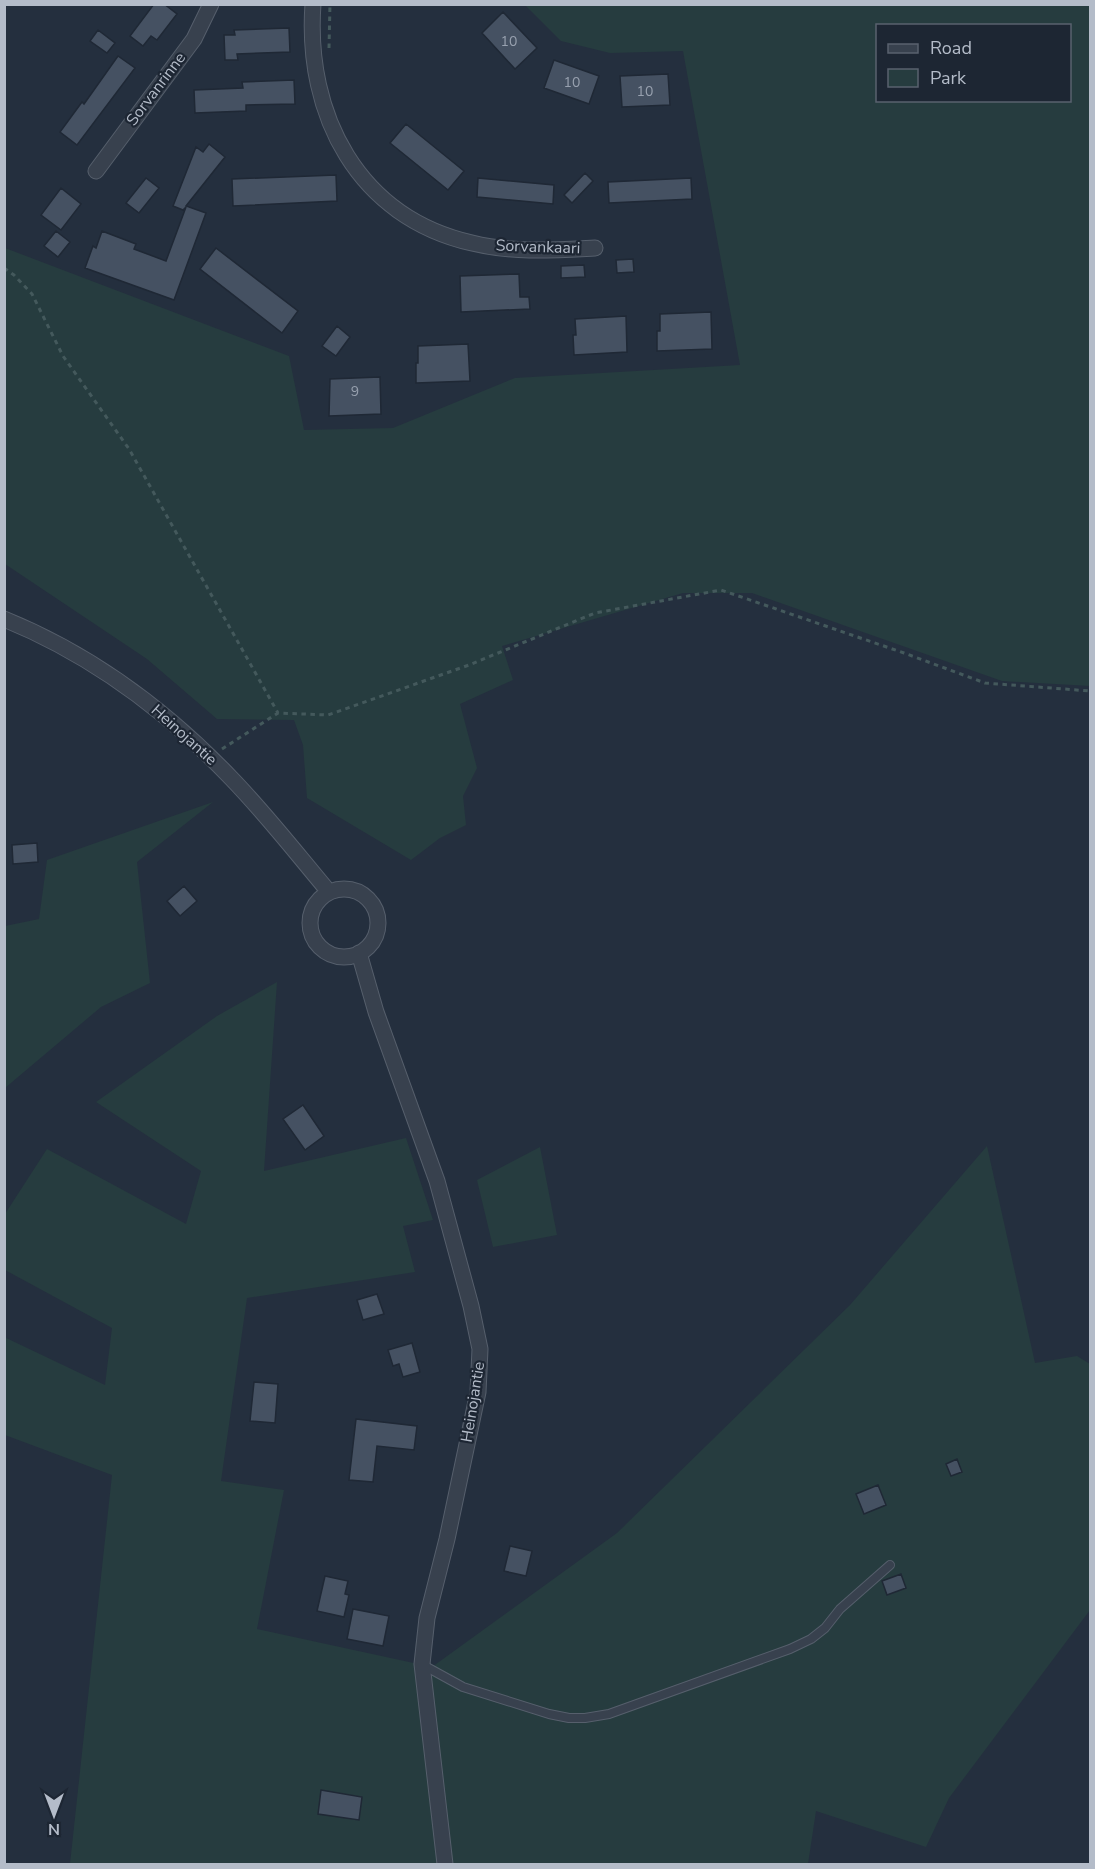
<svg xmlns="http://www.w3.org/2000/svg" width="1095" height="1869" font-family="'Nunito Sans',sans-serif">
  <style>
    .green { fill: #263c3f; fill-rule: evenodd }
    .building { fill: #455162; stroke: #1f2835; stroke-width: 1.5 }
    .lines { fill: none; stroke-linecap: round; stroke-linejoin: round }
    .service-casing { stroke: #565f6c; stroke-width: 10 }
    .minor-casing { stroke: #565f6c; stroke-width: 17 }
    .path { stroke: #44595c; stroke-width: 3; stroke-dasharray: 4.5 4.5; stroke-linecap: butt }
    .service { stroke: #38414e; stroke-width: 8 }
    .minor { stroke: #38414e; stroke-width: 15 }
    .labels { text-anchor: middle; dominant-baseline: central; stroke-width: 4.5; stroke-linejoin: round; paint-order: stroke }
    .number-label { font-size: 14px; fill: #98a1af }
    .street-label { font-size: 16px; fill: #b4bcc9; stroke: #1d2633 }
  </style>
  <rect width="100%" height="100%" fill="#242f3e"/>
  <path class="green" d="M 525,5 L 1090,5 L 1090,686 L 1002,681 L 752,593 L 683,593 L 502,646 L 513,680 L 460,704 L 477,768 L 463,796 L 466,825 L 440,838 L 411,860 L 307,798 L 303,745 L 294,720 L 217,719 L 147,659 L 5,564 L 5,248 L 289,356 L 304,430 L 393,428 L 515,378 L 740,365 L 683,51 L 610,53 L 561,41 ZM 878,26 L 1070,26 L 1070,100 L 878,100 Z
    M 213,802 L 137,862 L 150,983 L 101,1007 L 5,1088 L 5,926 L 39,919 L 47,860 Z
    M 277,982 L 264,1171 L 406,1138 L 433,1220 L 403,1226 L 415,1272 L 247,1298 L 221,1481 L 284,1490 L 257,1629 L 432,1667 L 617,1533 L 850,1305 L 987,1146 L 1035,1363 L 1077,1356 L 1090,1364 L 1090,1610 L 949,1798 L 926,1847 L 816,1811 L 808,1864 L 70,1864 L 112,1475 L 5,1435 L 4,1337 L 105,1385 L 112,1328 L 5,1270 L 5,1214 L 47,1149 L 186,1224 L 201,1171 L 96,1102 L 217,1016 Z
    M 540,1147 L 557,1235 L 493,1247 L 477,1180 Z"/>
  <path class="building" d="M 154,4 L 164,4 L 177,14 L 157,40 L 151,36 L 143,46 L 130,36 Z
    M 503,12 L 537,48 L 515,69 L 482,33 Z
    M 289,28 L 290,52 L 237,54 L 238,60 L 225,60 L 224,35 L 235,35 L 234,30 Z
    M 98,30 L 115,43 L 107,53 L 90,41 Z
    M 118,56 L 135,68 L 77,145 L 60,132 L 82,102 L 84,104 Z
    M 554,60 L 599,76 L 589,104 L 544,88 Z
    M 668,74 L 670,105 L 622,107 L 620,76 Z
    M 294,80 L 295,104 L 246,105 L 246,111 L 195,113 L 194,90 L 243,88 L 242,82 Z
    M 406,124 L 464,171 L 448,190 L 390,143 Z
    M 209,144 L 225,157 L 186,206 L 206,213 L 174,300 L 85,268 L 93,246 L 96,248 L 102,231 L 136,244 L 134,249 L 166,261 L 186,207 L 183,210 L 173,206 L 196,147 L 203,152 Z
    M 585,173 L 593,181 L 572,203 L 564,195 Z
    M 336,175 L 337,201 L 233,206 L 232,179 Z
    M 146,178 L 159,188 L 139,213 L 126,203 Z
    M 478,178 L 554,185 L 553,204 L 477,197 Z
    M 691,178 L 692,199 L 609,203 L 608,182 Z
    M 61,188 L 81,204 L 61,230 L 41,215 Z
    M 56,231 L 70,242 L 58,257 L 44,246 Z
    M 216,248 L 298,311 L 282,333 L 200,269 Z
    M 633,259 L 634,272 L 617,273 L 616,260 Z
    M 584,265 L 585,277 L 561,278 L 561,266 Z
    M 519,274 L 520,297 L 529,297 L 530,309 L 461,312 L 460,276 Z
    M 711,312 L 712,349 L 657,351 L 657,331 L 660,331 L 660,314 Z
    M 626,316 L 627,352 L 574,355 L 573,335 L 576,335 L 575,319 Z
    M 337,326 L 350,337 L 336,356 L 322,346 Z
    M 468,344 L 470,381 L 416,383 L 416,363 L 418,363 L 418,346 Z
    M 380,377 L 381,414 L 329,416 L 330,379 Z
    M 37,843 L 38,862 L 13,864 L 12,845 Z
    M 184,886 L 197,901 L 180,916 L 167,901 Z
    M 303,1105 L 324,1136 L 305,1150 L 283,1119 Z
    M 377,1294 L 384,1314 L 363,1320 L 357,1300 Z
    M 412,1343 L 420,1372 L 403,1377 L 399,1364 L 393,1366 L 388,1350 Z
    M 254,1382 L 278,1384 L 275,1423 L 250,1421 Z
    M 356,1419 L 417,1426 L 414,1450 L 377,1446 L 373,1482 L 349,1480 Z
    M 957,1459 L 962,1472 L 951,1476 L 946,1464 Z
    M 878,1485 L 886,1505 L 864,1514 L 856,1494 Z
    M 510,1546 L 532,1551 L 526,1576 L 504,1571 Z
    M 901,1574 L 906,1588 L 887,1595 L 882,1581 Z
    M 325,1576 L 348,1581 L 345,1594 L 349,1595 L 344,1617 L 317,1611 Z
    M 353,1609 L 389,1616 L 383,1646 L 347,1639 Z
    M 321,1790 L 362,1797 L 359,1820 L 318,1814 Z"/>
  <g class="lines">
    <g class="service-casing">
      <path id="service" d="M 423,1665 L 463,1687 L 549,1714 L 569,1718 L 585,1718 L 609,1714 L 790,1649 L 811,1639 L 825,1628 L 840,1609 L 890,1565"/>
    </g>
    <g class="minor-casing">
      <path id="minor" d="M 313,4 C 305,115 358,217 472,243 C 513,253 554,250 595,248
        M 96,171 L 194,39 L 211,4
        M 4,619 C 90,654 167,711 231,778 C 266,814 297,854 329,892
        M310 923a34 34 0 1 1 68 0a34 34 0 1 1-68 0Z
        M 359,953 L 376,1012 L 437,1181 L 471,1306 L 480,1349 L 478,1392 L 447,1539 L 427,1618 L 422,1664 L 445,1864"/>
    </g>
    <path class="path" d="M 329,48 L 330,4
      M 4,268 L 14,275 L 32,294 L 63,356 L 129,449 L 278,713
      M 222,749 L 278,713 L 328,715 L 469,665 L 595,613 L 721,590 L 904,653 L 985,683 L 1090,691"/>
    <use href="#service" class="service"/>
    <use href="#minor" class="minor"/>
  </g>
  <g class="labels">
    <g class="number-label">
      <text x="509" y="41">10</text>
      <text x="572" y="82">10</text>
      <text x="645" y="91">10</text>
      <text x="355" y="391">9</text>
    </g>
    <g class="street-label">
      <text transform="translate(156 89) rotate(-53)">Sorvanrinne</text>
      <text transform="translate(538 247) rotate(2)">Sorvankaari</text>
      <text transform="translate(184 735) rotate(42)">Heinojantie</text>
      <text transform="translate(473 1402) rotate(-81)">Heinojantie</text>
    </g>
  </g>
  <rect width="1095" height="1869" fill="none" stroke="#b4bcc9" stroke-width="12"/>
  <rect x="876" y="24" width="195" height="78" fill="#1d2633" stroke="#59626f" stroke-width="1.5"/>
  <rect x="888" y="44" width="30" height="9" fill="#38414e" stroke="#59626f" stroke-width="1.5"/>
  <text x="930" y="54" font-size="18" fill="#b4bcc9">Road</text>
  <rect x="888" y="69" width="30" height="18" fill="#263c3f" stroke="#59626f" stroke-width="1.5"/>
  <text x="930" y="84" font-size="18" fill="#b4bcc9">Park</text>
  <g transform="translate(54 1815) rotate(180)" stroke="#1d2633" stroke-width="4.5" paint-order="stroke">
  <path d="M0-4.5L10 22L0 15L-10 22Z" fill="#b4bcc9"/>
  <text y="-9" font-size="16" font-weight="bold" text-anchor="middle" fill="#b4bcc9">N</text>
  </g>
</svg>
